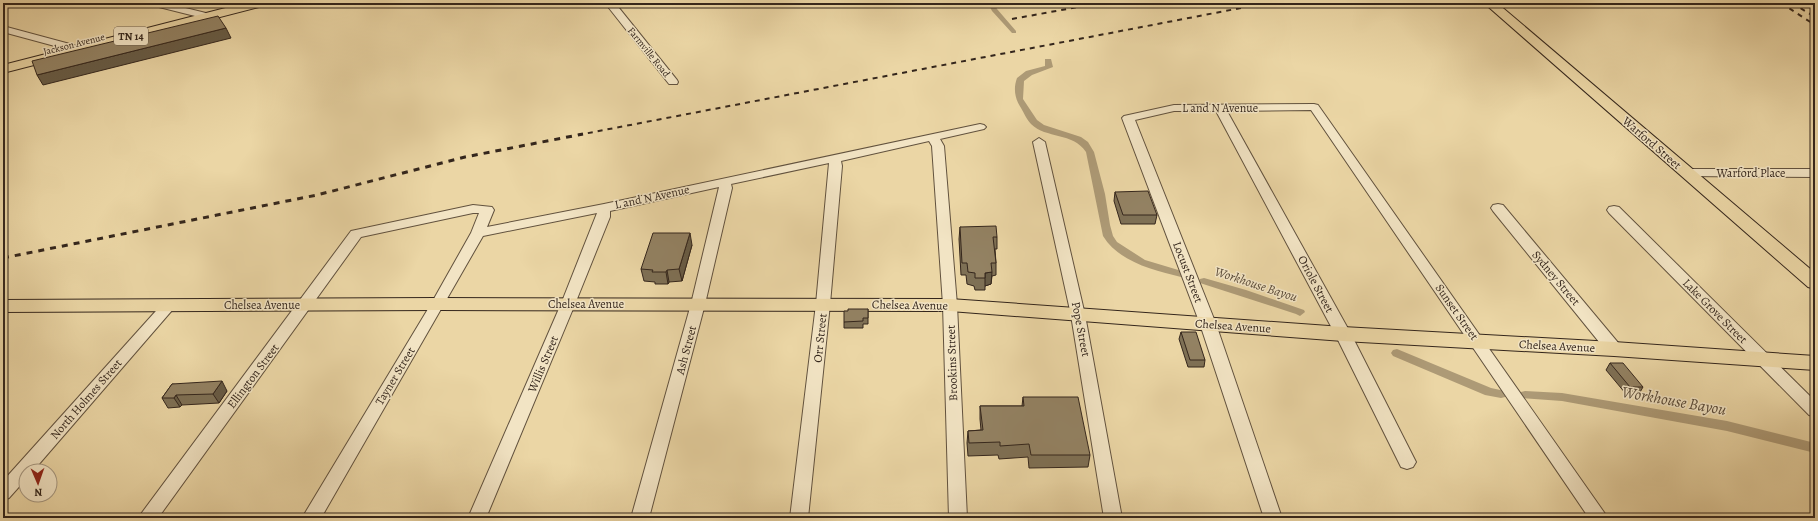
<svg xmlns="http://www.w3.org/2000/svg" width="1818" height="521" font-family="Alegreya,serif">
<rect width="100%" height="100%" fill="#ebd6a5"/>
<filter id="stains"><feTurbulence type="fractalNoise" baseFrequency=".005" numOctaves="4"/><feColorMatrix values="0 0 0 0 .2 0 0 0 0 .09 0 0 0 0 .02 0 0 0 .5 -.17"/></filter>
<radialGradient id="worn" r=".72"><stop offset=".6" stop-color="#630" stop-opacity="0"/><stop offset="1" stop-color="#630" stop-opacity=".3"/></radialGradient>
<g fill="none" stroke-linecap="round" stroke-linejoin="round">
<path fill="#ad9a76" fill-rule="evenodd" d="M988,3H994L997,9L1016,31V33H1012L992,11Z
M1045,59H1051L1053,67L1032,75L1024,81L1023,99L1037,120L1044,125L1081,137L1088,142L1094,152L1105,194L1110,225L1113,236L1117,242L1145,260L1185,272L1186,274L1185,276L1181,277C1153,270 1119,262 1103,236L1086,152C1073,132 1046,139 1031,124C1027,120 1024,113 1021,108C1015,99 1013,89 1017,78L1026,71L1045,66Z
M1204,278L1246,290L1304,310L1305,312L1300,316L1296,314L1200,283L1199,281L1200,279Z
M1397,349L1491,388L1505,391L1507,394L1505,397L1501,398L1485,395L1393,356L1391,353L1393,350Z
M1525,391L1562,393L1727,421L1815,443V453L1727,431L1562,401L1521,398L1519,395L1521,392Z"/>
<defs>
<path id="minor" d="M149,3H165L210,14L212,16L207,19L151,5Z
M605,3H615L677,80L678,82L677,84H669Z
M3,26L81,47L82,49L77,52L3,32Z
M1314,104L1318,105L1608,518H1589L1311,110L1227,111L1351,334L1416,462L1413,467L1407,469L1401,467L1335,334L1216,111H1174L1135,120L1216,324L1282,518H1264L1200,324L1122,118L1124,116L1174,105Z
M980,124L984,125L986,127L984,129L940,139L944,146L957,305L967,518H949L943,305L932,146L929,141L841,161L842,166L830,304L808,518H790L816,304L829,163L731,184L732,188L705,304L649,518H631L691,304L719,187L610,211V217L575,304L486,518H468L561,304L597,213L483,236L321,518H302L431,304L471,233L479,213H473L361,237L158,518H138L351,231L473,205L492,207L494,210L487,227L604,204Z
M1039,138L1045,142L1085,315L1122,518H1104L1071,315L1033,142Z
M1688,169H1815V177L1684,176L1682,173L1684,170Z
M1498,204L1503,205L1620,345L1622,349L1620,353L1614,354L1608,353L1493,211L1491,208L1493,205Z
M1614,206L1619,207L1815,401V417L1809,415L1609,213L1607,210L1609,207Z
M169,300L174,302L176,305L174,308L33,471H26V479L9,498L3,500V481L164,302Z"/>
<path id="major" d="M245,3H265L263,6L3,73V65Z
M1484,3H1497L1815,273V289L1808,287Z
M438,298L950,299L1343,327L1614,342L1815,356V370L1614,356L1343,341L950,311L438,310L3,312V300Z"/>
</defs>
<use href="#minor" stroke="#62523e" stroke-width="2"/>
<use href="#major" stroke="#34261c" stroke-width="2"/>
<use href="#minor" fill="#f2e4c4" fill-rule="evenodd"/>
<use href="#major" fill="#ebd6a5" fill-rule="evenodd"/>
<path stroke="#34261c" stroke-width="2" stroke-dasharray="5 5" stroke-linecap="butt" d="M1781,3L1815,25
M1792,3L1815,17
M1012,19L1100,3
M578,135L1267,3"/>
<path stroke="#34261c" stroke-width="3" stroke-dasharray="6 6" stroke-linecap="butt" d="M3,258L317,195L465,157L583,134"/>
</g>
<path fill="#7e7055" stroke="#34261c" d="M1115,192L1157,215L1155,224H1121L1114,201Z
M960,227L997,237V249H995L996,263V275L992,276L991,284L985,286V290H975L974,286L967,284L966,275H961L959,239Z
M692,245L682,281L669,282L668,284H655V282L644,281L641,269Z
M868,309V324H863V328H844V322Z
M1181,332L1205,360L1204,367H1188L1179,339Z
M1610,363L1643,387L1639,394H1626L1606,370Z
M172,384L227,391L219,403L182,405L180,407L168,408L162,398Z
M1023,397L1090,455L1088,467L1029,468L1028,457L999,459L998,455L968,456L967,443L968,431L981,430L980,419V406H1022Z"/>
<path fill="#675b45" stroke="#34261c" d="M226,28L231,38L43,85L37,75Z
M690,233L692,245L682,281L679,269Z
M667,270L669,282L668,284L666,272Z
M992,272L991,284L985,286V273Z
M222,381L227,391L219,403L213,394Z
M176,395L182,405L180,407L174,398Z"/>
<path fill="#938263" stroke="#34261c" d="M218,16L226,28L37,75L32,61Z
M1148,191L1157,215H1123L1115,192Z
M996,226L997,237H993L996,263H991L992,272L985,273V278H975V273L968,272L967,263H962L960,227Z
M653,233H690L679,269L667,270L666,272H652L653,270L641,269Z
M848,309H868V318H863V321L844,322V311H848Z
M1181,332H1196L1205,360H1190Z
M1610,363H1623L1643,387H1630Z
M222,381L213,394L176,395L174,398H162L172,384Z
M1023,397H1078L1090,455H1031L1029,444L1000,446V442L969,443L968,431L983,430L980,406H1024Z"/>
<g text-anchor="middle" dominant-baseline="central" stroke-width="3" stroke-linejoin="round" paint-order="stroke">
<g font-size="10" fill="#34261c" stroke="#f2e4c4">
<text transform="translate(74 44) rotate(-14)">Jackson Avenue</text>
<text transform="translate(649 52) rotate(51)">Farmville Road</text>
</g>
<rect fill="#f2e4c4" stroke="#6d5f4e" stroke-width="1" x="114" y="27" width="34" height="18" rx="3"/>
<g font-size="11" font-weight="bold" fill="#34261c">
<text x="131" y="36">TN 14</text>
</g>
<g font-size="12" fill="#34261c" stroke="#f2e4c4">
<text x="1220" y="108">L and N Avenue</text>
<text transform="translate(1652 143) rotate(41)">Warford Street</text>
<text x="1751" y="173">Warford Place</text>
<text transform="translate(652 197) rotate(-12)">L and N Avenue</text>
<text transform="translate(1188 272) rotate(69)">Locust Street</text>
<text transform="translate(1556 278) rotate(50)">Sydney Street</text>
<text transform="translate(1316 284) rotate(62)">Oriole Street</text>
<text x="586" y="304">Chelsea Avenue</text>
<text x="262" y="305">Chelsea Avenue</text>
<text transform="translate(910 305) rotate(1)">Chelsea Avenue</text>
<text transform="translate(1715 311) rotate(45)">Lake Grove Street</text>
<text transform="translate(1457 312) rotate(55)">Sunset Street</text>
<text transform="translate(1233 326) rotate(4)">Chelsea Avenue</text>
<text transform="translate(1081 329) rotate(79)">Pope Street</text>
<text transform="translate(820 338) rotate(-84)">Orr Street</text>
<text transform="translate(1557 346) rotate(3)">Chelsea Avenue</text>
<text transform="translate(686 350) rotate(-75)">Ash Street</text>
<text transform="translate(952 363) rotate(-92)">Brookins Street</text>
<text transform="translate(543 364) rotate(-67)">Willis Street</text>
<text transform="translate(253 376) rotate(-53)">Ellington Street</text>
<text transform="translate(395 376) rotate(-59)">Tayner Street</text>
<text transform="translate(86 399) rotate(-49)">North Holmes Street</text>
</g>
<g font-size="13" font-style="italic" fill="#584937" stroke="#f2e4c4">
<text transform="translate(1256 284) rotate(18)">Workhouse Bayou</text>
</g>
<g font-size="16" font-style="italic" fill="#584937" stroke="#f2e4c4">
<text transform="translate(1674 401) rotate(10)">Workhouse Bayou</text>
</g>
</g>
<rect width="1818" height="521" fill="none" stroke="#ebd6a5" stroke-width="16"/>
<rect x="4" y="4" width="1810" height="513" fill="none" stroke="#34261c" stroke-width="2"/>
<rect x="8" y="8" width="1802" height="505" fill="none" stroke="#34261c"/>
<g transform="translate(38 483) rotate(178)"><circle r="19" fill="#f2e4c4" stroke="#a69881"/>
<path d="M0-3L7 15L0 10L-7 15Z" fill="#8f2418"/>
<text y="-6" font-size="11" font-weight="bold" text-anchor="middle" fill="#34261c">N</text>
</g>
<rect width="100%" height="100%" filter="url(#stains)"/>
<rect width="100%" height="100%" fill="url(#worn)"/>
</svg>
